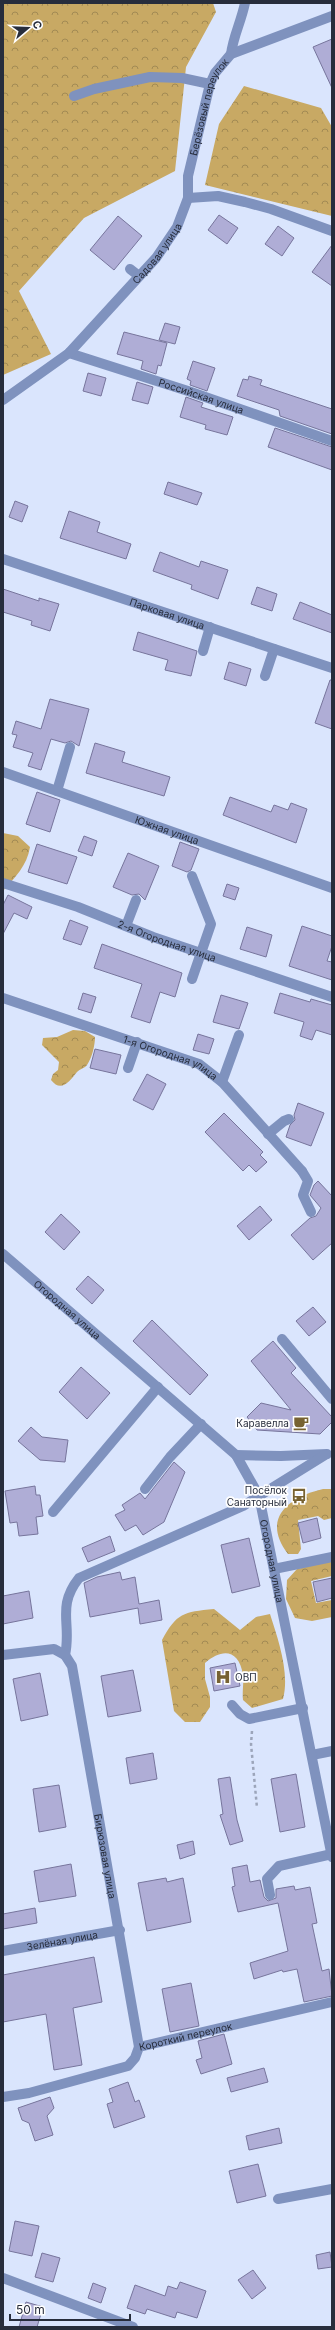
<svg xmlns="http://www.w3.org/2000/svg" width="335" height="2330" font-family="Inter,sans-serif">
<defs>
<pattern id="forest-crowns" width="20" height="18" patternUnits="userSpaceOnUse"><rect width="20" height="18" fill="#c8a964"/><path d="M2 6a3 3 0 1 1 6 0M12 15a3 3 0 1 1 6 0" fill="none" stroke="#a28a54"/></pattern>
</defs>
<rect width="100%" height="100%" fill="#dae5fd"/>
<path fill="url(#forest-crowns)" d="M3,3H213L216,12L186,67L175,171L84,218L19,291L51,354L3,375Z
M244,86L321,108L332,127V216L205,185L219,124Z
M3,833L18,836L30,847C27,866 15,877 3,891Z
M73,1030L85,1031L95,1037C95,1045 92,1058 87,1065C85,1068 80,1069 77,1072C70,1081 61,1093 51,1080L53,1074L58,1070L59,1062L42,1045L43,1038L57,1037Z
M323,1489H332V1518L324,1520L318,1516L298,1520L301,1549L298,1554H288C261,1519 288,1497 323,1489Z
M328,1562H332V1576L311,1581L316,1603L332,1600V1617L312,1621L295,1618L286,1599L287,1580L297,1569Z
M214,1609L240,1630L256,1617L270,1614C278,1639 290,1673 283,1699L252,1708L243,1700C242,1691 244,1683 243,1675C239,1649 222,1648 205,1663V1679L210,1697V1707L200,1722H185L174,1711L162,1640C177,1613 183,1612 214,1609Z"/>
<path fill="#afadd6" stroke="#77759c" d="M332,39V88L313,47Z
M219,215L238,228L227,244L208,230Z
M118,216L142,236L114,270L90,250Z
M278,226L294,238L282,256L265,244Z
M332,245V286L312,272Z
M165,323L180,327L175,344L159,340Z
M124,332L167,343L161,366L158,365L156,374L141,369L143,361L117,354Z
M193,361L215,368L207,391L190,385L191,381L187,379Z
M88,373L106,378L101,396L83,391Z
M249,376L262,380L260,385L332,409V434L280,416L279,410L237,396L243,379L248,380Z
M137,382L153,387L148,404L132,400Z
M186,397L203,403L201,407L233,417L227,435L205,429L206,425L180,417Z
M275,428L332,447V470L268,447Z
M168,482L202,493L197,505L164,494Z
M15,501L28,506L22,522L9,517Z
M69,511L100,522L97,532L131,544L126,559L60,538Z
M160,552L199,567L201,561L228,570L218,599L191,589L192,585L153,571Z
M257,587L277,594L272,611L251,604Z
M3,589L39,601V598L59,604L50,631L31,625L32,621L3,612Z
M300,602L332,615V633L293,619Z
M138,632L197,651L191,676L165,670L168,660L133,650Z
M229,662L251,669L246,686L224,679Z
M330,680H332V729L315,723Z
M50,699L89,709L79,746L71,741L65,743L51,739L41,770L28,766L33,753L13,747L17,735L12,734L16,721L41,729Z
M95,743L125,752L122,762L170,777L164,796L86,773Z
M37,792L60,800L50,832L26,824Z
M230,797L271,812L274,805L288,810L291,803L307,809L296,843L223,815Z
M84,836L97,841L92,856L78,851Z
M180,842L199,849L191,870L187,872L172,866Z
M37,844L77,857L67,884L28,872Z
M128,853L159,866L145,900L139,894L132,895L113,887Z
M227,884L239,888L235,900L223,896Z
M8,895L32,907L27,919L14,913L3,934V905Z
M70,920L88,927L81,945L63,939Z
M302,926L332,936V946L327,961L332,962V980L289,966Z
M247,927L272,935L266,957L240,949Z
M102,944L182,973L175,997L160,992L150,1023L131,1017L142,984L94,968Z
M83,993L96,997L91,1013L78,1009Z
M280,993L310,1002L311,999L332,1005V1035L316,1030L312,1040L300,1036L304,1022L274,1013Z
M221,995L248,1003L239,1029L213,1022Z
M198,1034L214,1039L209,1054L193,1050Z
M95,1049L121,1055L116,1074L90,1068Z
M147,1074L166,1084L153,1110L133,1100Z
M298,1103L324,1113L311,1146L286,1137L290,1125L295,1120L294,1115Z
M224,1113L263,1152L260,1155L267,1162L256,1172L249,1165L243,1171L205,1132Z
M318,1181L332,1196V1243L313,1260L291,1235L310,1218L316,1216L321,1208L310,1195L314,1185Z
M260,1206L272,1220L249,1240L237,1226Z
M61,1214L80,1232L64,1250L45,1232Z
M88,1276L104,1290L92,1304L76,1289Z
M313,1307L326,1322L309,1336L296,1321Z
M152,1320L208,1375L190,1395L133,1341Z
M273,1341L296,1368L291,1373L332,1417V1422L320,1434L257,1430L247,1417L261,1403L291,1410L251,1361Z
M81,1367L110,1393L87,1419L59,1392Z
M31,1427L42,1437L68,1440L65,1462L40,1460L18,1441Z
M174,1462L185,1472L164,1522L143,1535L136,1525L125,1531L115,1515L125,1510L122,1505L140,1493L145,1499Z
M35,1486L36,1495H40L43,1516L36,1517L38,1534L19,1536L17,1522L10,1523L5,1491Z
M317,1518L321,1538L303,1543L298,1523Z
M110,1536L115,1551L88,1562L82,1548Z
M249,1538L260,1586L232,1593L221,1545Z
M120,1572L122,1580L135,1577L139,1604L159,1600L162,1620L140,1624L138,1608L90,1617L84,1583L97,1577Z
M332,1578V1598L317,1602L313,1582Z
M29,1591L33,1618L3,1624V1596Z
M235,1663L240,1686L214,1691L210,1668Z
M133,1670L141,1711L108,1717L101,1676Z
M40,1673L48,1715L21,1721L13,1679Z
M153,1753L157,1779L130,1784L126,1758Z
M296,1774L305,1827L280,1832L271,1779Z
M230,1777L237,1820L243,1841L230,1845L220,1815L223,1814L218,1779Z
M59,1785L66,1827L39,1832L33,1789Z
M193,1841L195,1854L180,1859L177,1845Z
M71,1864L76,1896L39,1902L34,1871Z
M247,1865L250,1882L260,1880L264,1897L268,1901L276,1898V1889L294,1886L295,1890L310,1887L317,1923L312,1924L322,1971L329,1969L332,1996L304,2002L297,1969L283,1972L282,1970L254,1979L250,1963L288,1951L278,1903L238,1912L232,1887L235,1886L232,1868Z
M166,1878L167,1882L183,1878L191,1922L147,1931L138,1883Z
M35,1908L37,1923L3,1929V1914Z
M94,1957L102,2002L73,2008L82,2065L54,2070L46,2014L3,2022V1975Z
M191,1983L199,2026L170,2032L162,1989Z
M224,2034L232,2064L201,2074L196,2060L202,2058L198,2041Z
M264,2068L268,2082L231,2092L227,2078Z
M128,2082L135,2102L139,2100L145,2117L114,2128L107,2104L113,2102L109,2089Z
M50,2097L54,2108L47,2116L53,2135L35,2141L29,2123L22,2120L18,2108Z
M279,2128L282,2143L249,2150L246,2136Z
M258,2164L266,2196L237,2203L229,2171Z
M15,2221L39,2226L32,2256L9,2251Z
M330,2252L332,2267L318,2269L316,2255Z
M42,2253L60,2258L53,2282L35,2277Z
M253,2270L266,2288L252,2299L238,2280Z
M180,2282L206,2291L197,2318L177,2312L175,2318L147,2309L145,2314L127,2308L135,2285L165,2296L168,2286L177,2289Z
M93,2283L106,2288L101,2303L88,2298Z
M26,2302L43,2307L37,2327H19Z"/>
<g fill="none" stroke-linecap="round" stroke-linejoin="round">
<path stroke="#9ca5ba" stroke-width="2.5" stroke-dasharray="3 3" stroke-linecap="butt" d="M252,1731L251,1744L257,1808"/>
<path stroke="#7f92be" stroke-width="10" d="M231,54C233,37 241,22 245,3
M74,96L94,89L150,77L182,78L210,84
M130,269L139,276
M203,651L210,627
M265,676L274,649
M57,791L70,747
M126,926L136,900
M192,979L211,924L192,876
M128,1068L137,1042
M222,1082L239,1035
M268,1134L284,1121L289,1119
M302,1171L308,1181L303,1195L311,1212
M282,1339L332,1399
M145,1489L170,1457L201,1424
M53,1512L158,1387
M274,1569L332,1557
M65,1655C72,1624 56,1607 79,1578L243,1506L259,1496
M232,1705L240,1714L249,1719L303,1708
M312,1755L332,1751
M270,1895L267,1879L279,1866L332,1854
M278,2199L332,2189"/>
<g stroke="#7f92be" stroke-width="10">
<path d="M188,198L218,196L245,202L271,209L332,231"/>
<path id="s1" d="M69,353L188,391L332,441"/>
<path id="s2" d="M3,400L69,353L156,258L177,227L188,198V176L210,84L215,73L231,54L332,16"/>
<path id="s3" d="M3,559L332,668"/>
<path id="s4" d="M3,772L332,888"/>
<path id="s5" d="M3,883L78,907L153,937L332,997"/>
<path id="s6" d="M3,998L199,1064L222,1082L302,1171"/>
<path id="s7" d="M3,1254L236,1455L259,1496L332,1857"/>
<path d="M236,1455L281,1456L327,1454"/>
<path d="M259,1496L325,1455"/>
<path id="s8" d="M3,1655L54,1649L65,1655L72,1666L139,2047"/>
<path id="s9" d="M3,1951L120,1930"/>
<path id="s10" d="M3,2097L29,2093L128,2066L135,2058L139,2047L332,2002"/>
<path d="M3,2278L133,2327"/>
</g>
</g>
<defs>
<symbol id="cafe-bare" viewBox="-9 -9 18 18"><path d="M-5.5-4.5H6V0H3Q3 3.5 0 3.5H-2.5Q-5.5 3.5-5.5 0ZM3-3.2v2h1.7v-2ZM-6 4.5H4V6H-6Z" fill="#776232" stroke="#fff" stroke-width="2.5" paint-order="stroke"/></symbol>
<symbol id="bus-bare" viewBox="-9 -9 18 18"><path d="M-5-6H5V4H4V6H2V4H-2V6H-4V4H-5ZM-3.5-4V0h7V-4ZM-3.5 1.2v1.5H-2V1.2ZM2 1.2v1.5H3.5V1.2Z" fill="#776232" stroke="#fff" stroke-width="2.5" paint-order="stroke"/></symbol>
<symbol id="hospital-bare" viewBox="-9 -9 18 18"><path d="M-5-5h3v3.5h4V-5h3V5h-3V1.5h-4V5h-3Z" fill="#776232" stroke="#fff" stroke-width="2.5" paint-order="stroke"/></symbol>
</defs>
<g fill-rule="evenodd">
<use href="#cafe-bare" x="290" y="1412" width="22" height="22"/>
<use href="#bus-bare" x="288" y="1485" width="22" height="22"/>
<use href="#hospital-bare" x="212" y="1666" width="22" height="22"/>
</g>
<g text-anchor="middle" dominant-baseline="central" stroke-width="3.5" stroke-linejoin="round" paint-order="stroke">
<g font-size="10" fill="#272d3c" stroke="#fff">
<text stroke="none"><textPath href="#s2" startOffset="373">Берёзовый переулок</textPath></text>
<text stroke="none"><textPath href="#s2" startOffset="214">Садовая улица</textPath></text>
<text stroke="none"><textPath href="#s1" startOffset="139">Российская улица</textPath></text>
<text stroke="none"><textPath href="#s3" startOffset="173">Парковая улица</textPath></text>
<text stroke="none"><textPath href="#s4" startOffset="174">Южная улица</textPath></text>
<text stroke="none"><textPath href="#s5" startOffset="174">2-я Огородная улица</textPath></text>
<text stroke="none"><textPath href="#s6" startOffset="178">1-я Огородная улица</textPath></text>
<text stroke="none"><textPath href="#s7" startOffset="85">Огородная улица</textPath></text>
<text stroke="none"><textPath href="#s7" startOffset="421">Огородная улица</textPath></text>
<text stroke="none"><textPath href="#s8" startOffset="270">Бирюзовая улица</textPath></text>
<text stroke="none"><textPath href="#s9" startOffset="60">Зелёная улица</textPath></text>
<text stroke="none"><textPath href="#s10" startOffset="199">Короткий переулок</textPath></text>
</g>
<g font-size="10" fill="#272d3c" stroke="#fff" text-anchor="end">
<text x="289" y="1423">Каравелла</text>
<text x="287" y="1490">Посёлок<tspan x="287" dy="12">Санаторный</tspan></text>
<text x="235" y="1677" text-anchor="start">ОВП</text>
</g>
</g>
<rect width="335" height="2330" fill="none" stroke="#272d3c" stroke-width="8"/>
<g transform="translate(28 28) rotate(71)" stroke="#ffffff" stroke-width="3" paint-order="stroke">
<path d="M0-3L7 15L0 10L-7 15Z" fill="#272d3c"/>
<text y="-6" font-size="11" font-weight="bold" text-anchor="middle" fill="#272d3c">С</text>
</g>
<path d="M10 2314v6h120v-6" fill="none" stroke="#272d3c" stroke-width="2"/>
<text x="16" y="2314" font-size="12" fill="#272d3c" stroke="#ffffff" stroke-width="3" paint-order="stroke">50 m</text>
</svg>
